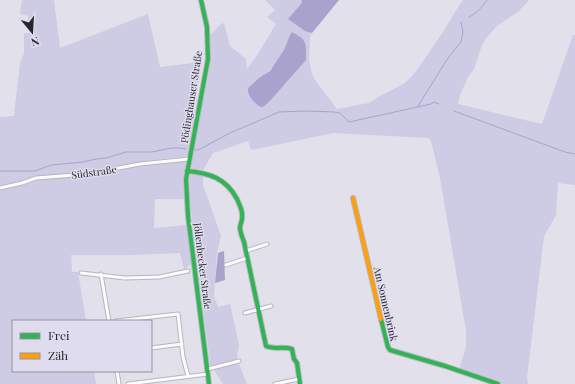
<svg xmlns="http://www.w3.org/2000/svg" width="575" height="384" font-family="'Playfair Display',serif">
<rect width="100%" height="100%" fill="#e2e0ea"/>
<path fill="#cecbe4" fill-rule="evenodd" d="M22,0H54L60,48L148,14L160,67L202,62L193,118L194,119L188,154L187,156L140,162L97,172L36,177L0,186V117L14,116L20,63L24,53V33H31L32,22H28V16L20,14Z
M265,0H302L301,4L310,33H312L310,37L309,60L312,74L315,80L337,109L369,103L380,96L405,83L413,75L419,67L443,32L455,12L463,0H529L519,11L497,26L487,37L482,45L474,69L468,77L460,95L458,104L542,124L573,35H575V185L558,183L556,215L544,236L527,378L528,384H501L459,370L466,347V331L440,178L431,141L428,138L333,133L251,150L248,141L213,153L203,170C199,169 193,170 190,166C195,132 206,98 210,63C211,53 210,44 210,35L221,24L224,23L230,46L246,59L247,69L256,57L276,24L267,17L275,10ZM293,32C308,41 306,44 306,60L270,101L247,90C253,80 264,77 271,69C276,63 281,56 285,49C289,43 288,36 293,32Z
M184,160L186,161L183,178L184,199H155L154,228L187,225L192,264L184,269L180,253L131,255H71L72,272H78L86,321H13V371H94L96,384H0V190L18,185L35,180L87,176L104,173L140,165Z
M194,173L203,174V185L221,236L217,253L214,296L218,307L230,304L239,344L237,359L247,384H223L214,370L211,369L201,296L193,230L190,200L189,176Z"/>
<path fill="#a9a2cc" d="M302,0H339L312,33L305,31L288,19L301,4Z
M292,32C308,40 306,44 306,60L270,101L263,107C255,106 247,95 248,88L259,78L270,71L284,50L290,35Z
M224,251L225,280L215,283L218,253Z"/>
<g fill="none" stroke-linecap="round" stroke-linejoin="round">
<path stroke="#a9a2cc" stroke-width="1" d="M469,17C477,13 482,7 487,0
M418,106L448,58L461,42L463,32L461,22
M454,111L565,152L575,154
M195,150H198L230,133L279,112L306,111L334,112L340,113L349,122L431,104L434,102L439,104
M0,171H35L51,165L83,162L96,159L106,158L126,152H152L171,148H181L186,149"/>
<defs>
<path id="street" d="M0,188L22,183L36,178L87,174L140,164L189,159
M246,251L267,244
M226,265L247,258
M81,273L125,278L159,277L188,271
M101,274L109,321
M245,313L271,306
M116,321L178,314L183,357L188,376
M151,348L182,344
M208,369L239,361
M117,371L119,384
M128,384L208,374
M275,384L299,379"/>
<path id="fast" d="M201,0L207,27L208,59L186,179L188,216L209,384
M187,171C209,173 226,178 237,199C239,204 242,209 242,214C243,219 241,222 240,227C240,232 242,237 244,242L266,346C275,350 283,346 292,349L294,359L297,363L300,384
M381,319L388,347L390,350L445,366L498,384"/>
<path id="slow" d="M353,198L381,319"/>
</defs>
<use href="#street" stroke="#b7b6bd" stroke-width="5"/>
<use href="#fast" stroke="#b7b6bd" stroke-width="6"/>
<use href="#slow" stroke="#b7b6bd" stroke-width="6"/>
<use href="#street" stroke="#fbfafc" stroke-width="3"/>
<use href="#fast" stroke="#30b455" stroke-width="4"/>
<use href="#slow" stroke="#ff9f0a" stroke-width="4"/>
</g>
<g text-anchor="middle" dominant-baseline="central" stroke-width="3" stroke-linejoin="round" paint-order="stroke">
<g font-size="10" fill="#27262c" stroke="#dedcee">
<text transform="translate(191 97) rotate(-81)">Pödinghauser Straße</text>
<text transform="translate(94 172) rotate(-8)">Südstraße</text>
<text transform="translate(203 266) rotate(83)">Jöllenbecker Straße</text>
<text transform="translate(386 304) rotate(77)">Am Sonnenbrink</text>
</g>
</g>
<rect x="12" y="320" width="140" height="52" fill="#dedcee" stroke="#9593a0"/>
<rect x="20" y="333" width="20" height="6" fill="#30b455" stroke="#9593a0"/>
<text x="48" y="340" font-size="12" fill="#27262c">Frei</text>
<rect x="20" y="353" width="20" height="6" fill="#ff9f0a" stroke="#9593a0"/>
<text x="48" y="360" font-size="12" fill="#27262c">Zäh</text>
<g transform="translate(32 32) rotate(162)" stroke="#dedcee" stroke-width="3" paint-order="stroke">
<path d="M0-3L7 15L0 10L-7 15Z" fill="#27262c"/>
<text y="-6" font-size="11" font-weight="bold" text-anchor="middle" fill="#27262c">N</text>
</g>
</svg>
